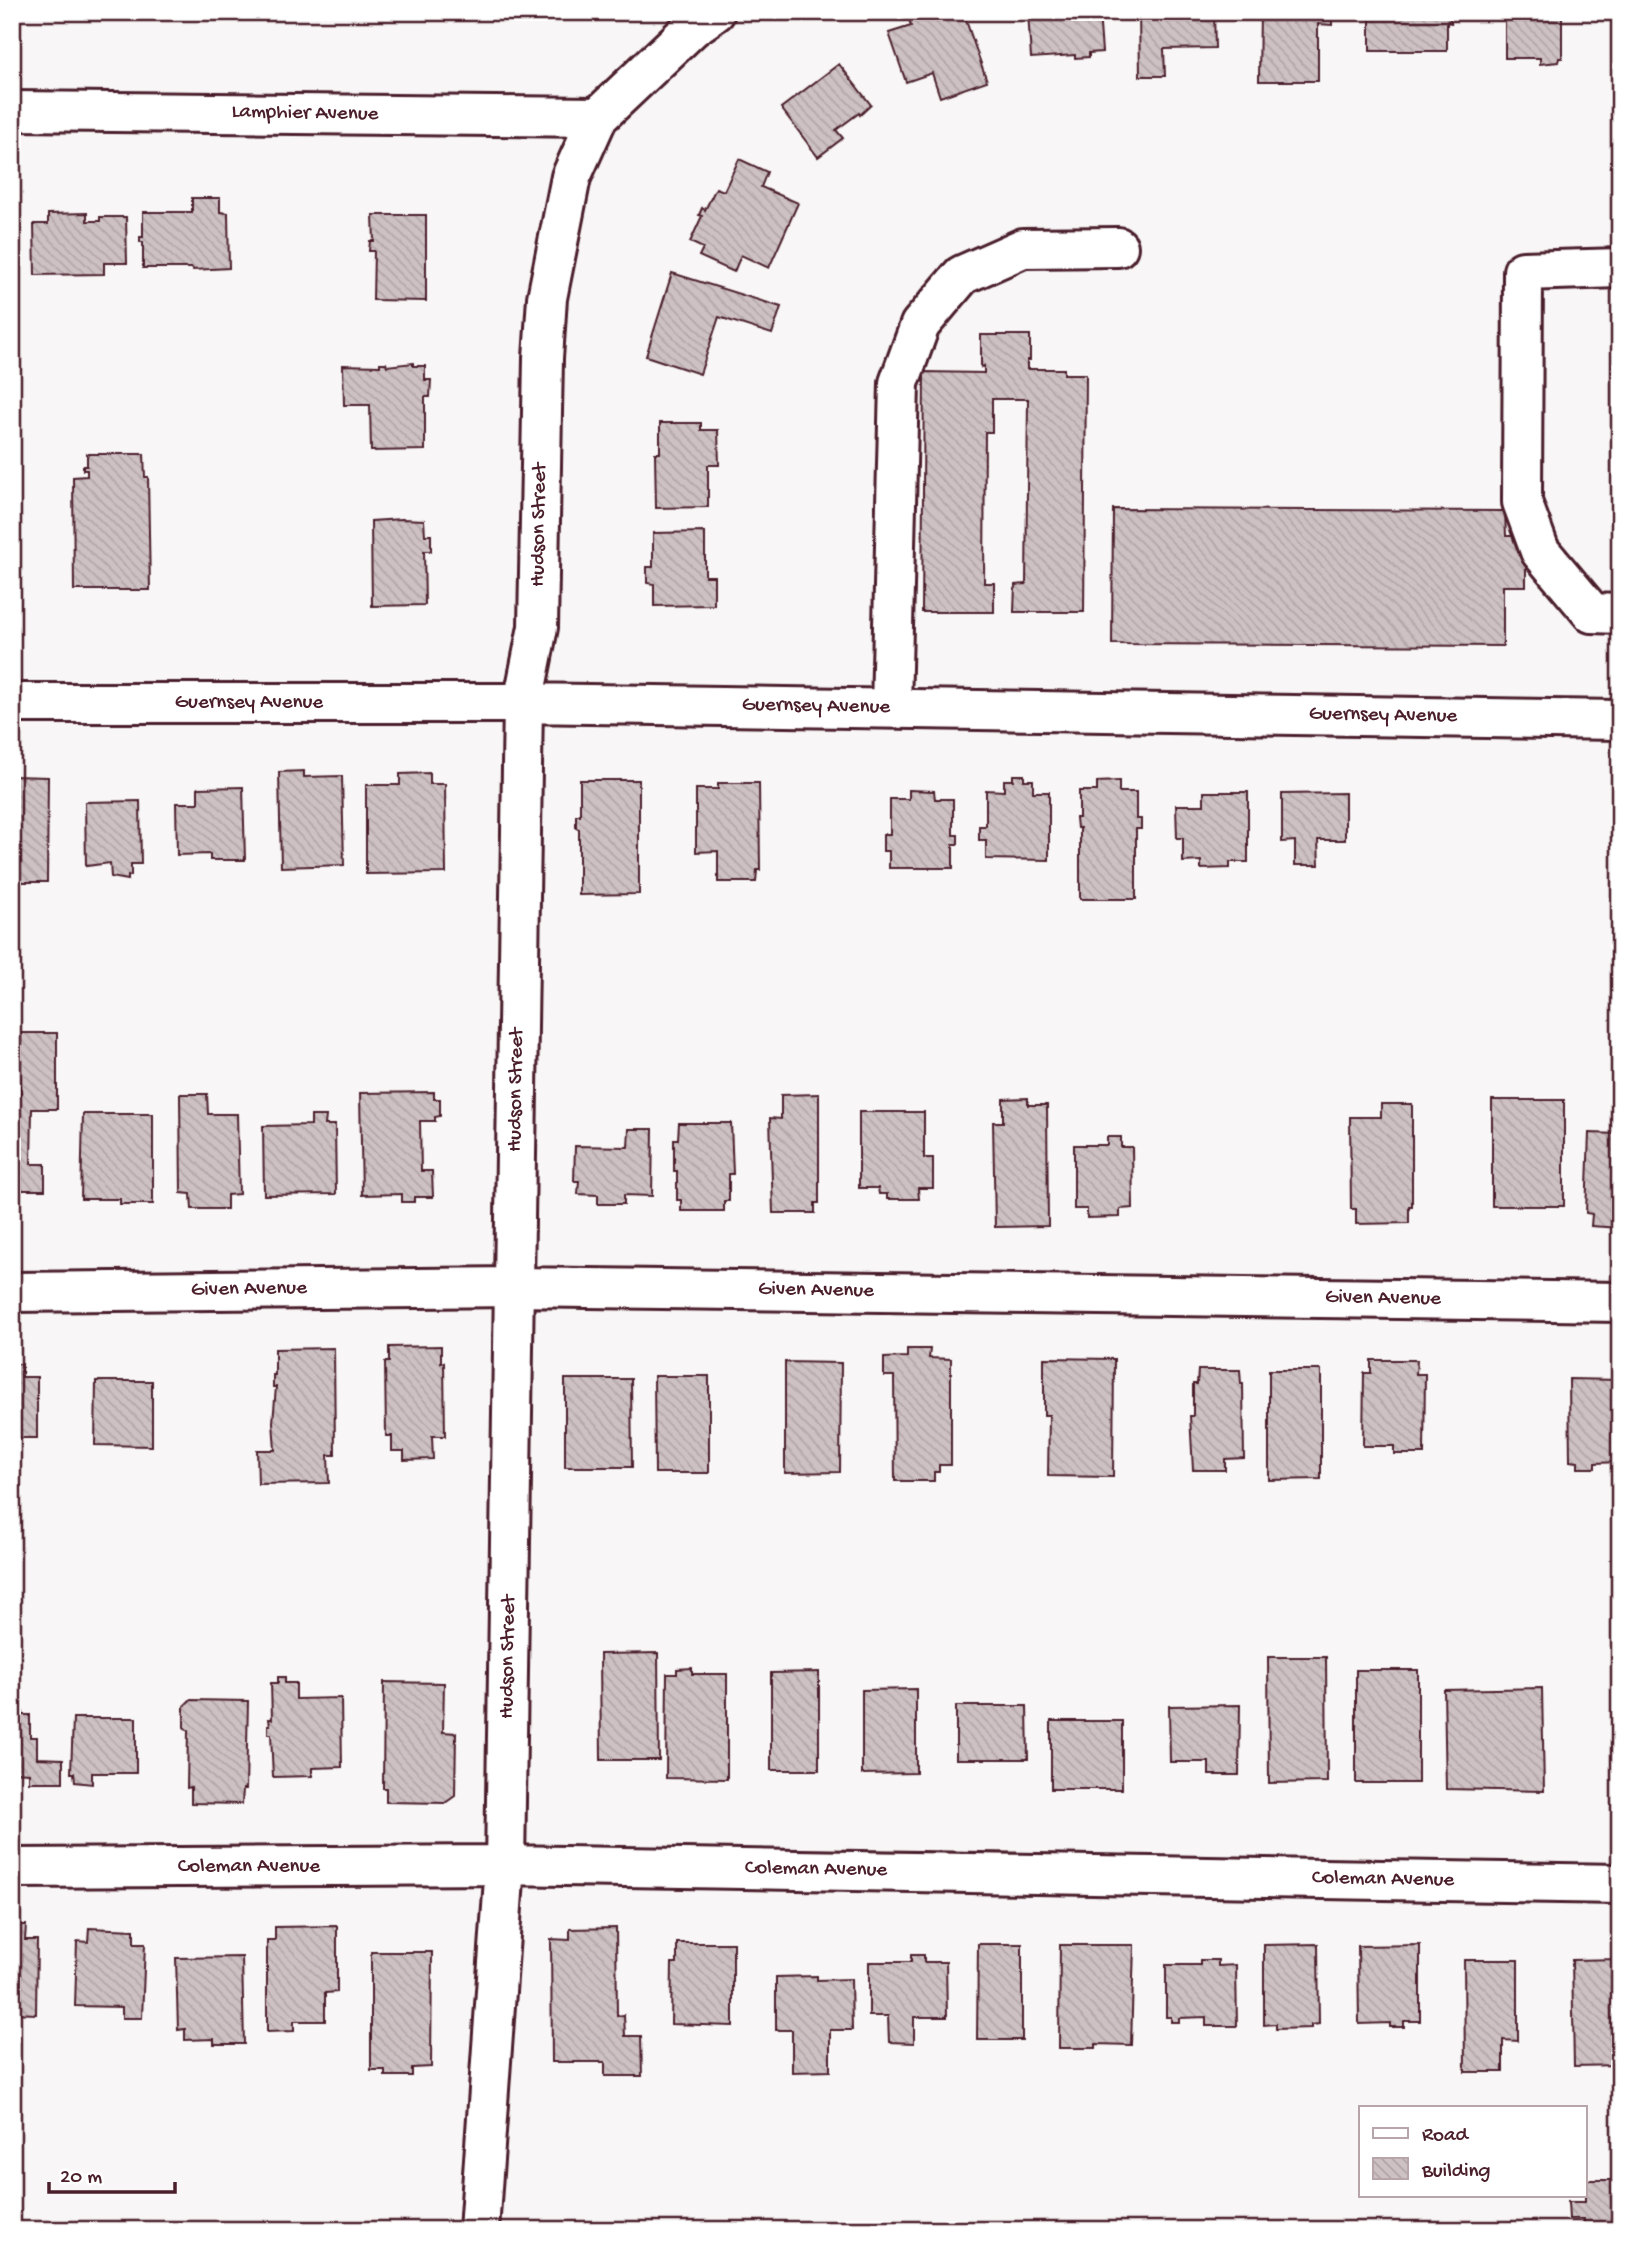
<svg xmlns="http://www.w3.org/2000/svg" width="1632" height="2242" font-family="'Gochi Hand',sans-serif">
<defs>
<pattern id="building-back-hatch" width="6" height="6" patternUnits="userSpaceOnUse" patternTransform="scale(1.75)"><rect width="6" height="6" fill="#cdc1c4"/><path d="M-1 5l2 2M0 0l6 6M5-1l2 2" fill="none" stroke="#b2a5a9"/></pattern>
</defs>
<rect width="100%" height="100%" fill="#f8f6f7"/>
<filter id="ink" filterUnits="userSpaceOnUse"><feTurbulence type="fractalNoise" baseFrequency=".0143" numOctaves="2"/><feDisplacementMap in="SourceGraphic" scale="14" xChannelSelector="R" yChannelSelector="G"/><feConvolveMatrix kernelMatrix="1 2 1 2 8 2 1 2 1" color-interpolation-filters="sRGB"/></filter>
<g filter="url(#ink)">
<path fill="url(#building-back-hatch)" stroke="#4a1f2b" stroke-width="2" d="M129,12H153V15L129,16Z
M952,12H963L987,81L940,97L932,73L906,82L889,33L911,26L909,19L924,14L926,21Z
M1028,12H1099L1102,52L1089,53V57L1075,58V55L1031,58Z
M1139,12H1214L1215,48L1164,49L1165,76H1140Z
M1260,12H1332V25L1318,24V81H1259Z
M1370,12H1449L1451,23L1447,22V51H1370Z
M1505,12H1562V58H1559L1558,62L1540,64V58H1505Z
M839,64L871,105L860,115L859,113L836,130L843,138L818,157L781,108Z
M739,159L767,172L761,187L798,203L769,268L741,255L734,272L699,256L703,248L690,242L702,216L699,215L702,208L705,210L716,188L724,191Z
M192,198H220V212L228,213L229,268L193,270L192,268H143V242H140V237H143V212H192Z
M87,213V221H100V217H126L127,263H104V274L35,275L34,224H48V214Z
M373,215H426V301L373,300L374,251H369L370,241H374Z
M672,273L781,307L772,334L719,317L700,374L646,356Z
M1614,292H1620V500H1614Z
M981,335H1030V360H1027V369H1064V374H1086L1084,612H1014L1015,585L1026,584L1028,399H992V432H985L984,583H994V612H922L924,372L984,373V366L981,367Z
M380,363H386L387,366L413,363V366H425V380H431L430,397H425V450L371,451L370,405H344L343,365L380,366Z
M660,423H701V430H718L719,465H708V507L656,508L655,453H660Z
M87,454H144L145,477H148L150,590H74L73,477L87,476V470H83V466H87Z
M1113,509L1505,511L1506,536H1526V586H1503V646L1112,644Z
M402,519L424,520L425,535H431V551H424L425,605L372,606L371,521Z
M705,532V576H714V605L654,606V584L647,583V567H653V533Z
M304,771V777L342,776L344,865L281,867L279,772Z
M430,773V784H445L446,873L366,874V785H400V774Z
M1013,775H1024V780H1033V792H1049V860L986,859V840H979V826H986V790L1004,791V780H1013Z
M12,776L48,777L47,882H12Z
M580,780H639V894L579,895V829L576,828V815H580Z
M1119,781V792H1136V819H1141V829H1136V899H1080V828H1077L1076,818H1079V791H1097V782Z
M718,783H759L760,870H757L756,882H718V851L696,852V789H718Z
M243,787L245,860H210V854L177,855L176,803H198V788Z
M909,790L934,791L935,799H953V835H958V844H953V868H889V851H883V834H890V799H909Z
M1204,792H1248V862H1230V868L1201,869V861L1183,862V838H1177L1176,805H1204Z
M1345,793V840H1318L1319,865H1295V841L1282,842V794Z
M140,801L141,864H131V876H128V880L111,877L110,863L86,866L85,802Z
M21,1033H57V1109H32L31,1164H45V1190H12V1095H20Z
M434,1092V1099H440V1116L435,1117V1121H420L421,1171H432L433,1197H414V1202H402V1194L362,1195L360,1093Z
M180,1094H207L208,1114H237L239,1194L227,1195V1209H192L191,1194L181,1193Z
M819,1094V1203H815V1213H773L770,1118L781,1119V1095Z
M1028,1098V1105H1047L1048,1226L995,1227L993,1122H1003V1099Z
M1492,1100H1564V1206H1492Z
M1381,1104H1412V1206H1409V1223L1356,1224V1209H1351L1350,1117H1381Z
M859,1112H924V1158H933V1188H918L919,1199H887V1194H879L878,1188H859Z
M83,1114H153V1204H120V1199H81Z
M311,1116H326L325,1125H335L336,1194L264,1195L263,1126L311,1125Z
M679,1123H731L733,1174H729V1201H724V1211H681V1200H677V1171H674V1139H678Z
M629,1129H653L652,1196L624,1195V1204H598V1195L578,1194L579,1181H574L575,1146L628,1147Z
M1589,1133L1620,1134V1228L1591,1226L1592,1214L1586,1213Z
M1107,1137H1121V1147H1132L1133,1208L1120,1209V1217L1087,1218V1209H1074V1145H1107Z
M441,1346V1363L444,1362L445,1436H432L433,1459L404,1460V1451H392V1436H386L385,1362H389V1347Z
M334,1348L335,1455H328L329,1483L258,1484L257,1450H275L273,1422L276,1387H273V1375H275V1349Z
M907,1349H930L929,1358L951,1359V1465H939V1472H934V1481H895L894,1376H884V1358L907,1357Z
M1044,1358L1114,1359L1113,1477L1048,1476L1049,1415H1044Z
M1371,1360H1417L1416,1374H1425L1424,1454H1394V1446H1363L1364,1373H1371Z
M785,1362L841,1363L840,1472L785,1473Z
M12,1364H22V1377H37V1438H12Z
M1198,1370H1240L1241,1384H1243L1244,1458L1225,1459V1470H1193L1190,1416H1193V1384H1197Z
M1269,1370H1321V1479L1269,1480Z
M654,1376H709V1473H655Z
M565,1379H631L632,1467H565Z
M1569,1379L1620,1380V1462L1595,1463V1468H1578V1462L1570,1461Z
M96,1381H152V1446L95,1445Z
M658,1653L659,1760H601L600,1654Z
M1268,1657H1326L1327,1782L1269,1783Z
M692,1668V1674H727V1779L666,1778L667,1674H677V1669Z
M1356,1670H1418V1783H1356Z
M819,1672V1770H771V1673Z
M278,1677H285V1683H296V1699L341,1698L342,1767L312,1768V1776L273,1777L271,1734H268V1725H270L269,1719H272L271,1683H278Z
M384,1682L444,1683L443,1732L456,1733L455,1796L445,1803L386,1802V1788H383Z
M1542,1688L1544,1791L1446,1789L1444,1690Z
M916,1689V1773L862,1774V1690Z
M190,1700L248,1701L246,1789H243L242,1804L191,1803V1787L187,1788L188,1731L184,1727V1706Z
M1240,1705L1239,1775H1209V1762H1170L1169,1706Z
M956,1706H1027L1028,1759H956Z
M14,1712H23V1715H30V1737H37V1758L63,1759V1782H29V1773L13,1772L12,1781V1715Z
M73,1718H136V1773H92V1784L75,1782L74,1773H71Z
M1051,1721H1122V1789H1051Z
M12,1925H26L25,1940H37L36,2014L12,2013Z
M337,1926V1992L325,1993V2021H294V2031L267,2032V1940H275V1927Z
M89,1928L134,1930V1944H145L142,2018H122V2007L75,2006L77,1941L88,1942Z
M616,1928L617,2016L624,2015L625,2036H641L642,2076H605V2062H552L551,1939L570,1940V1929Z
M677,1943H733V2026L671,2024L672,1963H677Z
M978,1944H1022V2040H977Z
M1318,1944L1319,2024L1311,2025V2028L1276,2029V2024L1264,2025V1945Z
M1060,1945H1134L1131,2045L1096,2044V2048H1059Z
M1420,1945V2021H1404V2027H1390V2023L1359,2024L1358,1946Z
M371,1952H432L431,2067L412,2068V2076H385V2070H371Z
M911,1955H924V1962H946L947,2017H914V2043L889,2042L888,2016H869V1962H911Z
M242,1957L244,2044H214V2039L185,2040V2029L178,2030L176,1958Z
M1620,1959V2065L1574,2066L1572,1960Z
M1200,1960H1218V1966L1236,1965L1237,2026H1206V2017L1179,2018V2022H1171V2017H1166V1965H1200Z
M1464,1960H1518V2041L1503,2040V2072H1465Z
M817,1976V1980L851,1979L852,2030H830V2071L792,2072V2030H776V1977Z
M1585,2180H1620V2230H1584V2219H1569L1568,2202H1585Z"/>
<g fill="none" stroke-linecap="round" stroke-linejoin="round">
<defs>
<path id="minor" d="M12,111L598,117
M1620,268L1523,271L1522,502L1540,551L1592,613L1620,614
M12,703H523L1620,720
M891,708L899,383L920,325L962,275L1023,248L1118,247
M12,1292L515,1287L1620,1302
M12,1868L505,1865L1620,1884
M479,2230L505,1865L523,703L538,627L543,358L547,298L571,177L598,117L692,28L715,12"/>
</defs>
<use href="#minor" stroke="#4a1f2b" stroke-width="44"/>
<use href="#minor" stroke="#fff" stroke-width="38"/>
</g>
</g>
<g text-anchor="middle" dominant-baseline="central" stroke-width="6" stroke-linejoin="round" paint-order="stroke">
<g font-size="21" fill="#4a1f2b" stroke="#fff">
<text transform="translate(305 114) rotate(1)">Lamphier Avenue</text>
<text transform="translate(540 525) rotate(-89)">Hudson Street</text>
<text x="249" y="703">Guernsey Avenue</text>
<text transform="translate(816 707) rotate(1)">Guernsey Avenue</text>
<text transform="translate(1383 716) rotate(1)">Guernsey Avenue</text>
<text transform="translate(517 1090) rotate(-89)">Hudson Street</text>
<text transform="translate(249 1290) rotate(-1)">Given Avenue</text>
<text transform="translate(816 1291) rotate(1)">Given Avenue</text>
<text transform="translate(1383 1299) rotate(1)">Given Avenue</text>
<text transform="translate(509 1657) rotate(-89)">Hudson Street</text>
<text x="249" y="1867">Coleman Avenue</text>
<text transform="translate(816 1870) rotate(1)">Coleman Avenue</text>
<text transform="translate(1383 1880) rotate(1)">Coleman Avenue</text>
</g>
</g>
<rect width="1632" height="2242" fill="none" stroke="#fff" stroke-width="42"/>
<rect x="21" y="21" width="1590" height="2200" fill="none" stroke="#4a1f2b" stroke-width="2.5" filter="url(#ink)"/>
<rect x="1359" y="2106" width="228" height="91" fill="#ffffff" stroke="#b7a5aa" stroke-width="2"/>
<rect x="1373" y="2128" width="35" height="10" fill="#ffffff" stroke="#b7a5aa" stroke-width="2"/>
<text x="1422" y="2140" font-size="21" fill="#4a1f2b">Road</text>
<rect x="1373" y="2158" width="35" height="21" fill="url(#building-back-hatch)" stroke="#b7a5aa" stroke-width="2"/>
<text x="1422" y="2176" font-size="21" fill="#4a1f2b">Building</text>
<path d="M49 2182v10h126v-10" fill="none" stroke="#4a1f2b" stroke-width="3.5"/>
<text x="60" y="2182" font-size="21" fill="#4a1f2b" stroke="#ffffff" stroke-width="5" paint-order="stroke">20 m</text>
</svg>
